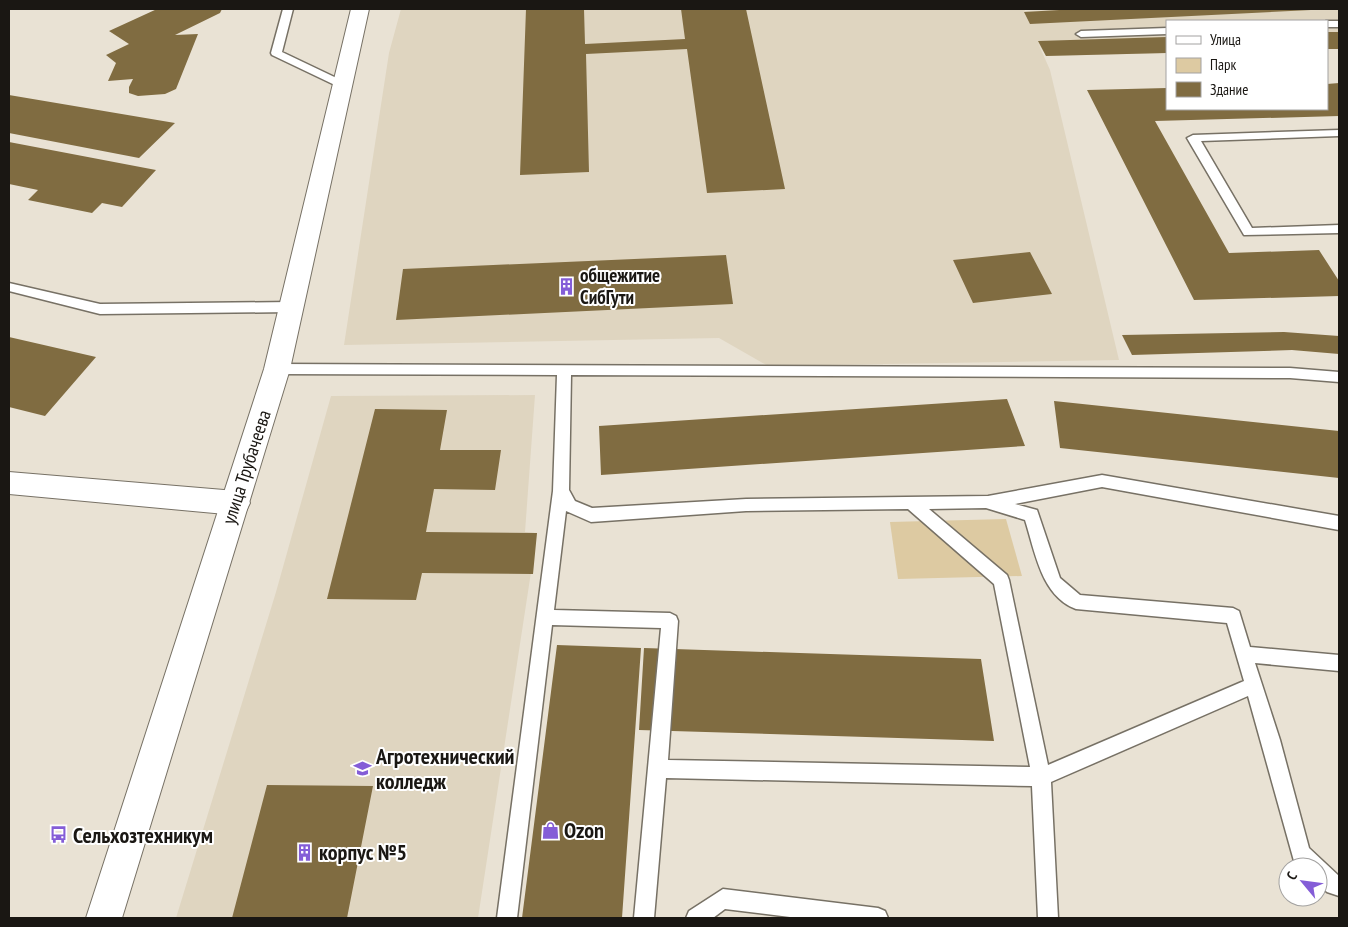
<svg xmlns="http://www.w3.org/2000/svg" width="1348" height="927" font-family="'PT Sans Narrow',sans-serif">
<rect width="100%" height="100%" fill="#e9e2d4"/>
<path fill="#dfd5c0" d="M401,9H1024L1025,11L1077,9H1339V49H1327V21H1167V53L1046,56L1038,43L1050,70L1119,360L768,366L719,338L344,345L389,53Z
M535,395L525,532L537,533L478,918H176L276,592L331,396Z"/>
<path fill="#ddcaa2" d="M1006,519L1022,576L898,579L890,522Z"/>
<path fill="#806c41" d="M157,9H222L220,13L175,35L198,34L176,89L165,94L138,96L129,93V87L133,79L108,81L116,63L106,55L129,44L109,31Z
M526,9H584L585,44L685,39L681,9H746L785,189L707,193L687,49L586,54L589,172L520,175Z
M1077,9H1311V10L1030,24L1024,12Z
M1327,32H1339V49H1327Z
M1167,37V53L1046,56L1038,41Z
M1339,83V116L1155,121L1229,253L1319,250L1339,281V296L1194,300L1087,90L1167,88V109H1327V84Z
M9,95L175,123L139,158L9,133Z
M9,142L156,170L122,207L102,203L92,213L28,200L38,190L9,184Z
M1030,252L1052,294L973,303L953,260Z
M726,255L733,304L396,320L403,269Z
M1284,332L1339,336V354L1292,350L1132,355L1122,335Z
M9,337L96,357L45,416L9,407Z
M1007,399L1025,446L601,475L599,426Z
M1054,401L1339,431V478L1060,448Z
M375,409L447,410L440,450H501L495,490L434,489L426,532L537,533L533,574L422,573L416,600L327,599Z
M557,645L641,648L622,918H522Z
M644,648L981,659L994,741L639,730Z
M267,785L373,786L347,918H232Z"/>
<g fill="none" stroke-linecap="round" stroke-linejoin="round">
<defs>
<path id="lane" d="M283,9H293L282,52L347,83L348,85L347,87H339L272,55L271,53Z
M1326,21H1339V27H1327Z
M1167,28V34L1081,37L1076,34L1081,31Z
M1339,130V136L1201,141L1252,228L1339,225V233L1244,235L1187,138L1193,135Z
M9,283L100,304L291,302L296,304L298,307L296,310L291,312L100,314L9,291Z
M277,364L1290,368L1339,372V382L1290,378L571,375L569,490L575,501L592,508L746,499L988,496L1102,475L1339,516V530L1102,487L1015,504L1037,510L1060,578L1080,595L1233,608L1239,611L1250,647L1339,655V671L1255,663L1280,740L1309,848L1339,876V896L1327,892L1318,883V867H1301L1294,861L1248,696L1051,782L1058,918H1038L1032,786L666,778L654,918H634L661,628L552,625L517,918H497L553,491L557,375L277,374L272,373L270,369L272,365ZM986,508L1025,520C1035,551 1041,596 1076,609L1227,623L1244,681L1048,765L1009,580L1007,575L929,509ZM908,509L994,584L1030,767L668,760L678,621L676,616L670,613L554,610L566,511L591,522L746,511Z
M723,889L878,908L885,911L888,918H798L725,909L713,918H686L689,911Z"/>
<path id="street" d="M9,472L236,491L246,495L250,503L246,511L236,515L9,494Z"/>
<path id="secondary" d="M351,9H369L290,369L122,918H86L264,369Z"/>
</defs>
<use href="#lane" stroke="#777165" stroke-width="3"/>
<use href="#street" stroke="#777165" stroke-width="2"/>
<use href="#secondary" stroke="#777165" stroke-width="2"/>
<use href="#lane" fill="#fff" fill-rule="evenodd"/>
<use href="#street" fill="#fff" fill-rule="evenodd"/>
<use href="#secondary" fill="#fff" fill-rule="evenodd"/>
</g>
<defs>
<symbol id="building-bare" viewBox="-9 -9 18 18"><path d="M-4-6H4V6H1V3H-1V6H-4ZM-2.5-4.3h1.7v1.8h-1.7ZM.8-4.3h1.7v1.8H.8ZM-2.5-1h1.7V.8h-1.7ZM.8-1h1.7V.8H.8Z" fill="#845dd7" stroke="#fff" stroke-width="2.5" paint-order="stroke"/></symbol>
<symbol id="university-bare" viewBox="-9 -9 18 18"><path d="M0-5L7-2L0 1L-7-2ZM-4 1L0 2.5L4 1V4Q0 6-4 4Z" fill="#845dd7" stroke="#fff" stroke-width="2.5" paint-order="stroke"/></symbol>
<symbol id="shop-bare" viewBox="-9 -9 18 18"><path d="M-5-2.5h2.3a2.7 3.5 0 0 1 5.4 0H5L5.5 6h-11ZM-1.5-2.5h3a1.5 2.3 0 0 0-3 0Z" fill="#845dd7" stroke="#fff" stroke-width="2.5" paint-order="stroke"/></symbol>
<symbol id="bus-bare" viewBox="-9 -9 18 18"><path d="M-5-6H5V4H4V6H2V4H-2V6H-4V4H-5ZM-3.5-4V0h7V-4ZM-3.5 1.2v1.5H-2V1.2ZM2 1.2v1.5H3.5V1.2Z" fill="#845dd7" stroke="#fff" stroke-width="2.5" paint-order="stroke"/></symbol>
</defs>
<g fill-rule="evenodd">
<use href="#building-bare" x="554" y="274" width="25" height="25"/>
<use href="#university-bare" x="350" y="756" width="25" height="25"/>
<use href="#shop-bare" x="538" y="818" width="25" height="25"/>
<use href="#bus-bare" x="46" y="822" width="25" height="25"/>
<use href="#building-bare" x="292" y="840" width="25" height="25"/>
</g>
<g text-anchor="middle" dominant-baseline="central" stroke-width="4" stroke-linejoin="round" paint-order="stroke">
<g font-size="19" font-weight="bold" fill="#1a1713" stroke="#fff" text-anchor="start">
<text x="580" y="275">общежитие<tspan x="580" dy="22">СибГути</tspan></text>
</g>
<g font-size="19" fill="#1a1713" stroke="#fff">
<text transform="translate(246 467) rotate(-72)">улица Трубачеева</text>
</g>
<g font-size="22" font-weight="bold" fill="#1a1713" stroke="#fff" text-anchor="start">
<text x="376" y="756">Агротехнический<tspan x="376" dy="25">колледж</tspan></text>
<text x="564" y="830">Ozon</text>
<text x="73" y="835">Сельхозтехникум</text>
<text x="319" y="852">корпус №5</text>
</g>
</g>
<rect width="1348" height="927" fill="none" stroke="#1a1713" stroke-width="20"/>
<rect x="1166" y="20" width="162" height="90" fill="#ffffff" stroke="#a3a2a1"/>
<rect x="1176" y="36" width="25" height="8" fill="#ffffff" stroke="#a3a2a1"/>
<text x="1210" y="45" font-size="15" fill="#1a1713">Улица</text>
<rect x="1176" y="58" width="25" height="15" fill="#ddcaa2" stroke="#a3a2a1"/>
<text x="1210" y="70" font-size="15" fill="#1a1713">Парк</text>
<rect x="1176" y="82" width="25" height="15" fill="#806c41" stroke="#a3a2a1"/>
<text x="1210" y="95" font-size="15" fill="#1a1713">Здание</text>
<g transform="translate(1303 882) rotate(299)"><circle r="24" fill="#ffffff" stroke="#a3a2a1"/>
<path d="M0-4L9 19L0 12L-9 19Z" fill="#845dd7"/>
<text y="-8" font-size="14" font-weight="bold" text-anchor="middle" fill="#1a1713">С</text>
</g>
</svg>
